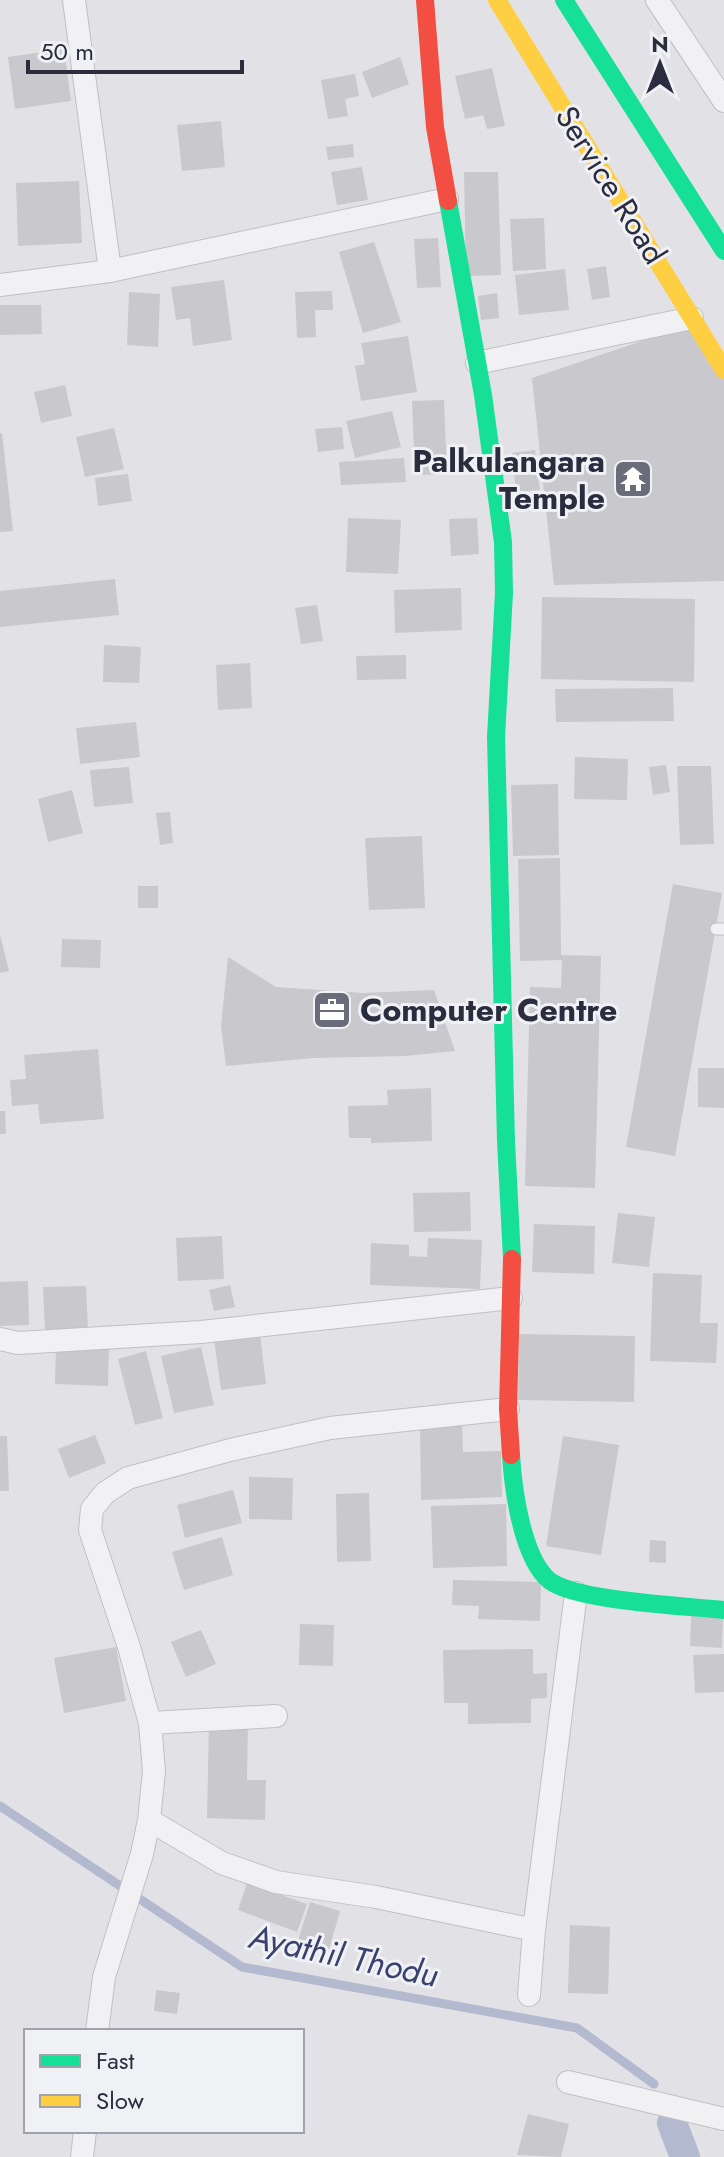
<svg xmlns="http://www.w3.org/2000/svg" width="724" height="2157" font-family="Jost,sans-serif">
<rect width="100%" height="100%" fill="#e2e2e6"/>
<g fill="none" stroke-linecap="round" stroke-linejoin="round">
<path stroke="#b3b9ce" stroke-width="9" d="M0,1806L242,1967L577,2028L654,2084"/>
<path stroke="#b3b9ce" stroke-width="30" d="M672,2123L685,2157"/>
</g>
<path fill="#c8c8cd" d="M64,49L71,101L15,109L8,57Z
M400,57L409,84L372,98L362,72Z
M492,68L505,126L487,129L483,115L465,119L455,76Z
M355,74L359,96L345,99L348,116L328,119L321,80Z
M221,121L225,167L182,171L177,125Z
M353,144L354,157L328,160L326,147Z
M362,167L368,200L337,205L331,172Z
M464,172H498L501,275L466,276Z
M79,181L82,243L18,246L16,183Z
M544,218L546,269L513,271L510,219Z
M438,238L441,287L417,288L414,239Z
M374,242L401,322L363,333L339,252Z
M606,266L610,297L592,300L587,269Z
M565,269L569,310L519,315L515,275Z
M224,280L232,340L193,346L190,318L176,320L171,287Z
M332,291L333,310H315L316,337L297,338L295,292Z
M129,292L160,294L158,347L127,345Z
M497,293L499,318L481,320L478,296Z
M0,305H41L42,334L0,335Z
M695,323L724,376V581L554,585L532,378Z
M408,336L417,392L361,401L355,366L365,364L361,343Z
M65,385L72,416L41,423L34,392Z
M444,400L447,474L415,475L412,401Z
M392,411L401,447L355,458L346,421Z
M342,427L344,449L318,452L315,429Z
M114,428L124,469L85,477L76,437Z
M0,433H2L13,531L0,532Z
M535,450L540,490L516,492L512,453Z
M404,458L406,482L341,485L339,462Z
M128,474L132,501L98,506L95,478Z
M348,518L401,520L398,574L346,572Z
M477,518L479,554L451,556L449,519Z
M115,579L119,615L0,627V591Z
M461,588L462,630L395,633L394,590Z
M542,597L695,599L694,682L541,679Z
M317,605L323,641L301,644L295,608Z
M104,645L141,647L139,683L103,682Z
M406,655V679L357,680L356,656Z
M250,663L252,708L218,710L216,665Z
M673,688L674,721L556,722L555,689Z
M136,722L140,757L80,764L76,728Z
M575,757L628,759L627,800L574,799Z
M666,765L670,792L653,795L649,767Z
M677,766H711L714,844L680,845Z
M129,767L133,803L94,807L90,770Z
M558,784L559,855L513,856L511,785Z
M72,790L83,833L48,842L38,799Z
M170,812L173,843L160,845L156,813Z
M422,836L425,908L369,910L365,838Z
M560,858L561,955L601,956L595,1188L525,1186L530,987L561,988L562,960L520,961L518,859Z
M673,884L722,893L675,1156L626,1147Z
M138,886H158V908H138Z
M0,934L9,971L0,973Z
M62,939L101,940L100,968L61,967Z
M228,957L276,987L363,993L434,990L455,1051L406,1056L313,1058L226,1066L221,1026Z
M98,1049L104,1119L40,1124L38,1104L12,1106L10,1080L26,1079L24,1055Z
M698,1068H724V1108L698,1107Z
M431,1088L432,1141L371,1143V1138H349L348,1106L388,1105L387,1090Z
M0,1111H5L6,1134H0Z
M470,1192L471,1231L414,1232L413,1193Z
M618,1213L655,1217L649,1267L612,1263Z
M534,1224L595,1226L594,1274L532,1272Z
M222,1236L224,1279L178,1281L176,1238Z
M428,1238L482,1240L480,1289L370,1285L371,1243L409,1245V1256L427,1257Z
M653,1273L702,1275L700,1323H718L716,1363L650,1361Z
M28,1281L29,1325L0,1326V1282Z
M230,1285L235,1307L214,1311L209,1290Z
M86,1286L88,1330L45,1331L43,1287Z
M260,1334L266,1384L221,1390L214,1340Z
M519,1334L635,1336L634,1402L518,1400Z
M56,1347L109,1348L108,1386L55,1384Z
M201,1347L214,1405L174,1413L161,1356Z
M146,1351L163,1418L135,1425L118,1359Z
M462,1419L463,1452L501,1451L502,1497L421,1500L420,1421Z
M95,1435L106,1463L69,1478L58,1449Z
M0,1436H7L9,1491H0Z
M563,1436L619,1445L601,1555L546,1546Z
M249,1477L293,1478L292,1520L249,1519Z
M233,1490L242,1523L185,1538L177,1505Z
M369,1493L371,1561L337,1562L336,1494Z
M506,1504L507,1566L433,1568L431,1506Z
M222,1537L233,1575L184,1590L172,1552Z
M650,1540L666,1541V1563L649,1562Z
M453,1580L541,1582L540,1621L478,1619L479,1606L452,1605Z
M691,1616L723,1617L722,1648L690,1646Z
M300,1624L334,1625L333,1666L299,1665Z
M201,1630L216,1664L186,1677L171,1642Z
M116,1647L126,1701L64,1713L54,1658Z
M533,1649V1674L547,1673V1698L531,1699V1723L468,1724V1703H444L443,1650Z
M724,1654V1692L695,1693L693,1655Z
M209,1721L248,1722L247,1780H266L265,1820L207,1818Z
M247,1883L307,1904L297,1932L238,1910Z
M310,1902L340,1911L328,1953L297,1944Z
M570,1925L610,1927L608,1994L568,1993Z
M156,1990L180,1993L177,2014L154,2011Z
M528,2114L569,2124L561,2157L517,2155Z"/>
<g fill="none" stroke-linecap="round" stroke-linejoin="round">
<defs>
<path id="lane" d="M716,929H724"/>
<path id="street" d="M74,0L110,271
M657,0L724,101
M0,285L110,271L447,199
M477,363L692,318
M0,1339L18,1343L201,1332L511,1298
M150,1723L276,1716
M149,1820L222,1863L276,1882L376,1897L534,1930
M529,1995L534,1930L576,1593
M97,2031L104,1977L142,1854L149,1820L154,1771L150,1723L129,1647L90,1530L92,1509L105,1493L128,1478L230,1450L330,1428L508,1409
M568,2082L724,2119
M82,2157L85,2131"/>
</defs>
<use href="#lane" stroke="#c0c0c4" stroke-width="13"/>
<use href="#street" stroke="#c0c0c4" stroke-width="24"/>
<use href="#lane" stroke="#f1f1f3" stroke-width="11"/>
<use href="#street" stroke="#f1f1f3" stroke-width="22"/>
<path stroke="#16e098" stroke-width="18" d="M564,0L724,251
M448,201L483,395L503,542L504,593L496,737L506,1141L512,1259
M511,1455C513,1488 522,1559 550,1581C577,1601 686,1606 724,1610"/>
<path stroke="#ffcf43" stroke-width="18" d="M497,0L724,370"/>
<path stroke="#f24e42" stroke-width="18" d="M425,0L435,127L448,201
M511,1455L508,1409L512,1259"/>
</g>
<defs>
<symbol id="temple-square" viewBox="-11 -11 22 22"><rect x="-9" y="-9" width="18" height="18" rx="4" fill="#6b6c79" stroke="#f0f1f5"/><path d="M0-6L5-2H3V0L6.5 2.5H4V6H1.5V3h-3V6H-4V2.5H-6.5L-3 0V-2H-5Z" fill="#fff"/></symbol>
<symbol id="office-square" viewBox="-11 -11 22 22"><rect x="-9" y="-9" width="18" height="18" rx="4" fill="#6b6c79" stroke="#f0f1f5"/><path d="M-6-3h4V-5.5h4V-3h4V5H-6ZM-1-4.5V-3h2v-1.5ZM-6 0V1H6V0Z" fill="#fff"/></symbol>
</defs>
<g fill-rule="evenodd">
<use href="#temple-square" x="611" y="457" width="44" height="44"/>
<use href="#office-square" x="310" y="988" width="44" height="44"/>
</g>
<g text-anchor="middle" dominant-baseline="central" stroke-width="6" stroke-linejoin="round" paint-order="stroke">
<g font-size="32" fill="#2b2c3e" stroke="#f0f1f5">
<text transform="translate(611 185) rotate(58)">Service Road</text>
</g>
<g font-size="32" font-weight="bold" fill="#2b2c3e" stroke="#f0f1f5" text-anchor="end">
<text x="605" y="461">Palkulangara<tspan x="605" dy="37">Temple</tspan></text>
<text x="360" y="1010" text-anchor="start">Computer Centre</text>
</g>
<g font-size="34" font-style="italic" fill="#39426d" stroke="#f0f1f5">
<text transform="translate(344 1956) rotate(12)">Ayathil Thodu</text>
</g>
</g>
<rect x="24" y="2029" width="280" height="104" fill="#f0f1f5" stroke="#a1a2ac" stroke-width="2"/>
<rect x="40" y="2055" width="40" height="12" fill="#16e098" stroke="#a1a2ac" stroke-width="2"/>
<text x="96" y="2069" font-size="24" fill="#2b2c3e">Fast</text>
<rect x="40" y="2095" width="40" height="12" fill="#ffcf43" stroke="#a1a2ac" stroke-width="2"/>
<text x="96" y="2109" font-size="24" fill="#2b2c3e">Slow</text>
<g transform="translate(660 64)" stroke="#f0f1f5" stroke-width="6" paint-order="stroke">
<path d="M0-6L14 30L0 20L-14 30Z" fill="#2b2c3e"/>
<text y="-12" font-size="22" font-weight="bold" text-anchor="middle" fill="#2b2c3e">N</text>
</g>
<path d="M28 60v12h214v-12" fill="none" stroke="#2b2c3e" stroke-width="4"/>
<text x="40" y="60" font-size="24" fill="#2b2c3e" stroke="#f0f1f5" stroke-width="6" paint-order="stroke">50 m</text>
</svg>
